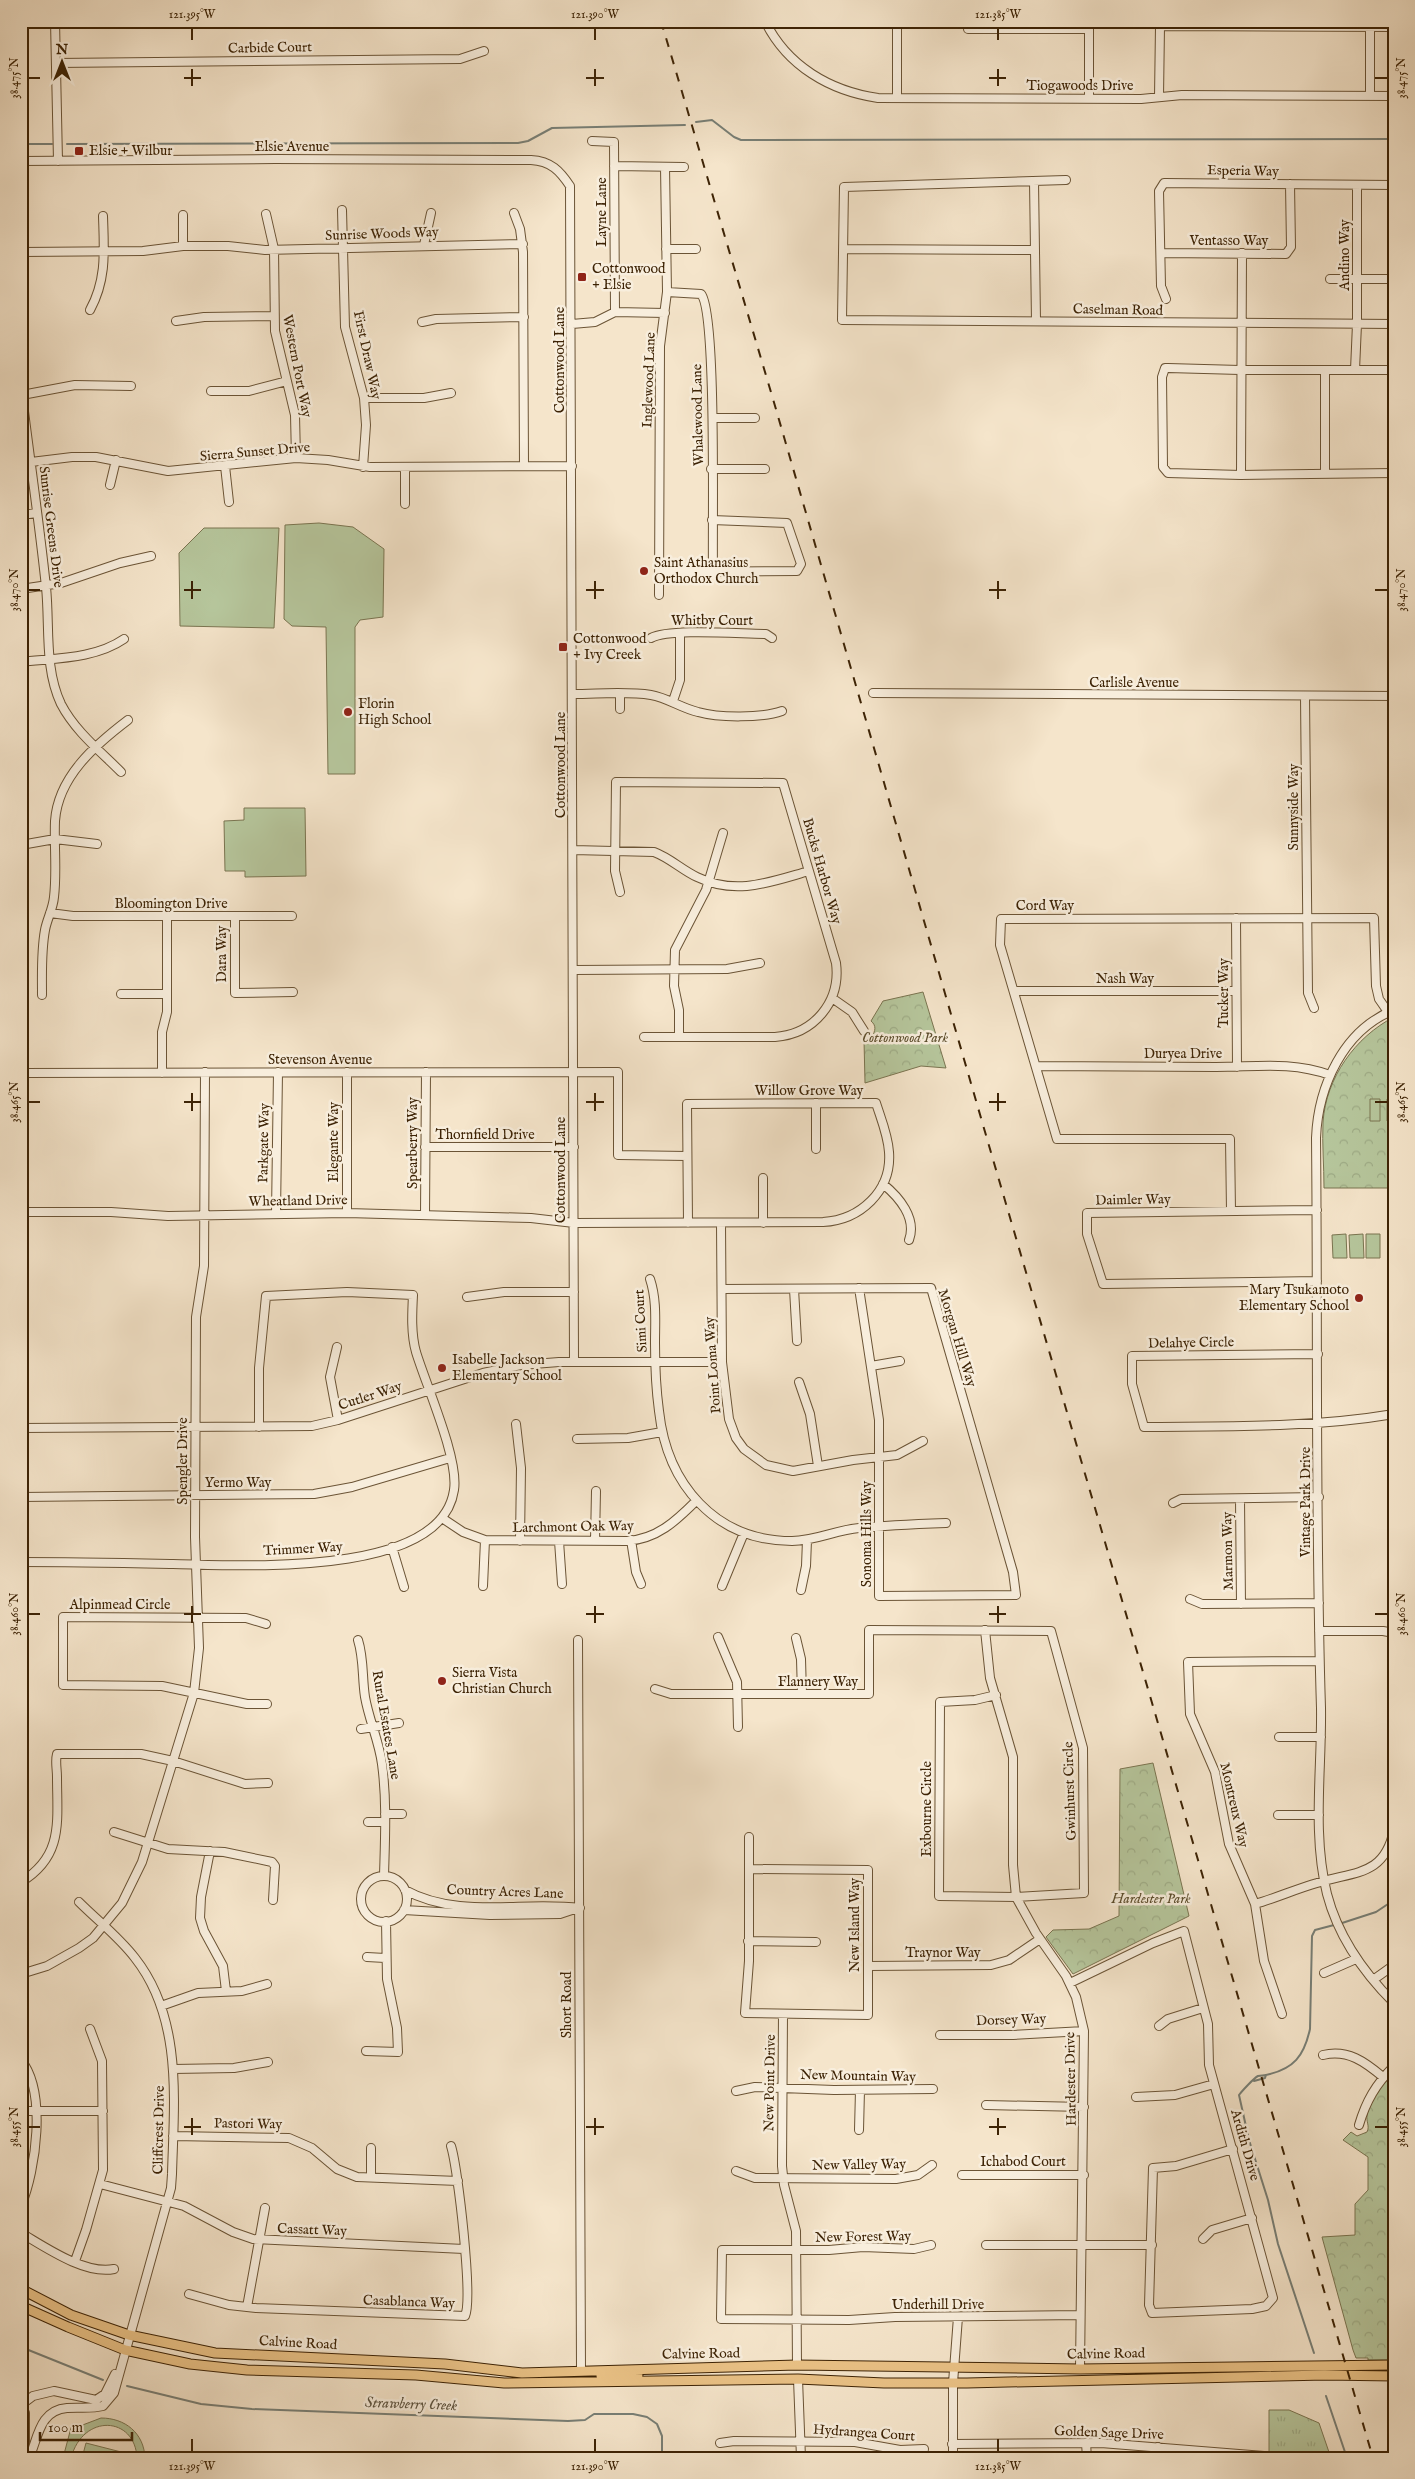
<svg xmlns="http://www.w3.org/2000/svg" width="1415" height="2479" font-family="'IM FELL English',serif">
<defs>
<pattern id="grass-tufts" width="24" height="20" patternUnits="userSpaceOnUse" patternTransform="scale(1.25)"><rect width="24" height="20" fill="#b6c69c"/><path d="M3 7l-1-3M5 7V3M7 7l1-3M15 17l-1-3M17 17v-4M19 17l1-3" fill="none" stroke="#9daa85"/></pattern>
<pattern id="park-crowns" width="20" height="18" patternUnits="userSpaceOnUse" patternTransform="scale(1.25)"><rect width="20" height="18" fill="#b6c69c"/><path d="M2 6a3 3 0 1 1 6 0M12 15a3 3 0 1 1 6 0" fill="none" stroke="#9daa85"/></pattern>
</defs>
<rect width="100%" height="100%" fill="#f5e5cb"/>
<filter id="stains"><feTurbulence type="fractalNoise" baseFrequency=".004" numOctaves="4"/><feColorMatrix values="0 0 0 0 .2 0 0 0 0 .09 0 0 0 0 .02 0 0 0 .5 -.17"/></filter>
<radialGradient id="worn" r=".72"><stop offset=".6" stop-color="#630" stop-opacity="0"/><stop offset="1" stop-color="#630" stop-opacity=".3"/></radialGradient>
<path fill="url(#grass-tufts)" stroke="#7a7450" d="M1269,2410H1289L1319,2423L1331,2458H1269Z"/>
<path fill="url(#park-crowns)" stroke="#7a7450" d="M923,992L946,1068L921,1066L865,1083L864,1040L872,1037C875,1031 877,1026 871,1021L883,1001Z
M1394,1017V1188H1324C1324,1166 1322,1144 1323,1122C1326,1078 1355,1037 1394,1017Z
M1153,1763L1189,1916L1073,1974L1046,1937L1053,1930L1089,1929L1119,1916L1120,1769Z
M1394,2074V2360H1368V2358H1356L1353,2350L1322,2237L1355,2235V2204L1368,2190V2157L1343,2140L1351,2132L1357,2136L1367,2132C1370,2126 1366,2122 1367,2115C1368,2099 1383,2084 1394,2074Z"/>
<path fill="#b6c69c" stroke="#7a7450" d="M319,523L353,527L384,549L383,617L360,620L355,627V774H328L326,627L292,626L284,619L285,525Z
M204,528H279L274,628L180,626L179,553Z
M244,808H305L306,876L245,877V871H225L224,821L244,820Z
M1370,1099H1380V1121H1370Z
M1387,1099H1394V1121H1387Z
M1346,1234L1347,1258H1333L1332,1235Z
M1363,1234L1364,1258H1350L1349,1235Z
M1366,1234H1380V1258H1366Z
M101,2418C125,2418 144,2433 145,2458H137C135,2416 83,2413 71,2458H63L72,2424L80,2426Z
M86,2443L129,2454L128,2458H82Z"/>
<g fill="none" stroke-linecap="round" stroke-linejoin="round">
<path stroke="#787f76" stroke-width="2" d="M696,122L712,120L734,137L741,140L1394,139
M21,144H52
M67,144L518,143L528,141L552,128L685,125
M1339,1924L1376,1912L1394,1900
M1254,2081L1265,2078L1266,2075
M21,2347L103,2380
M1314,2353L1278,2244L1268,2200L1249,2140L1239,2095C1242,2091 1254,2078 1258,2076C1262,2075 1263,2076 1266,2075C1294,2069 1304,2056 1310,2029L1312,1936L1315,1930L1334,1925
M127,2386L201,2404L252,2409L568,2421L585,2420L594,2414H633L647,2417L657,2424L662,2436V2458
M1326,2396L1347,2458"/>
<defs>
<path id="minor" d="M55,21L58,161
M765,21C787,66 830,91 878,98L1141,99L1182,95L1394,96
M829,21L832,24
M968,21V29H1089
M1370,27V96
M56,63L460,59L484,51
M1159,97L1160,26L1394,27
M897,98V21
M1089,99V21
M592,141L614,142L615,312
M21,161L275,159L531,160C551,161 560,171 570,186L574,1362
M614,166L684,167
M1066,180L844,187L842,320L1394,324
M1034,181L1036,321
M342,210L345,327L364,398L366,425L363,467
M514,213L520,229L523,252L524,466
M266,214L274,249L275,331L295,415L296,458
M183,215V246
M424,245L431,213
M666,249H696
M844,249L1035,250
M21,252L143,251L183,246H228L265,250L523,244
M1161,253L1286,254L1291,247L1290,184
M1330,279H1394
M667,292L701,294C717,312 712,533 713,572
M1166,299L1161,286L1159,191L1164,183L1394,185
M90,310C107,279 104,250 103,216
M176,321L204,317L274,316
M422,322L436,319L524,317
M572,324L595,322L615,312L665,313
M1325,370V473
M1355,370L1357,324V185
M1394,370H1240L1168,368H1165L1162,377L1163,467L1168,473L1241,475L1394,473
M21,387C29,454 39,520 46,587C50,626 44,668 61,704C75,731 100,751 121,772
M211,391H249L287,381
M22,395L75,385L131,386
M364,398H424L451,393
M713,418H755
M31,462L72,457H96L168,471L296,458L328,460L370,467L572,466
M225,466L229,502
M711,469H765
M1241,475L1242,253
M110,485L116,460
M405,504V467
M21,515L37,513
M660,572L797,571L801,564L787,523L712,520
M21,589L61,583L120,563L151,556
M659,595L660,346L667,292L665,167
M651,638C670,628 741,634 766,634L772,638
M21,662C55,658 95,659 124,639
M873,693L1394,696
M573,694C598,694 626,691 651,695C668,698 681,708 698,712C719,718 762,718 782,711
M620,694V709
M1305,696L1308,993L1314,1008
M673,701L680,680V633
M21,845L55,839L97,844
M573,850L654,852C670,858 682,870 697,877C736,896 770,882 809,871
M620,892L615,871L616,782L783,783L836,963C841,1002 814,1034 775,1037H644
M50,913L73,916H292
M235,916V993L293,992
M1236,918L1237,1067
M574,970L727,969L760,963
M1014,991H1236
M121,994H167
M42,995C42,973 41,952 45,930C47,919 53,909 54,897C57,872 54,847 55,821C58,777 95,745 128,720
M832,998L852,1012L864,1031
M1394,1010C1343,1030 1318,1087 1316,1138C1318,1328 1315,1518 1321,1708C1322,1769 1312,1834 1327,1894C1338,1936 1363,1972 1394,2003
M679,1037V1010L674,986L675,950L706,890L723,833
M1036,1066C1096,1066 1156,1067 1216,1067C1256,1067 1291,1061 1330,1075
M21,1073L618,1072V1155L687,1156
M162,1073V1032L167,1012V916
M816,1103V1149
M425,1147H574
M763,1178V1223
M883,1184C899,1197 917,1218 909,1240
M1317,1210L1087,1213V1234L1103,1284L1317,1281
M1231,1211L1230,1139H1057L1000,945L1001,919L1374,918L1376,986L1379,999L1388,1012
M22,1212H111L168,1216L347,1213L531,1218L574,1223L823,1222C860,1220 892,1191 889,1152C888,1135 881,1119 876,1103L687,1104L688,1223
M276,1213L278,1072
M347,1213V1072
M425,1215L426,1072
M721,1223L722,1362L729,1419L736,1438L744,1449L766,1465L793,1471L853,1460L897,1455L923,1441
M650,1279C657,1300 655,1322 655,1343C655,1366 656,1389 659,1411C667,1484 715,1541 792,1541C815,1541 836,1530 859,1528C888,1525 917,1524 946,1523
M722,1289L931,1288L1013,1572L1016,1595L879,1596V1420L859,1288
M794,1289L797,1341
M467,1297L504,1292H574
M337,1347L330,1377L338,1420
M1318,1354L1132,1356V1384L1144,1427C1228,1426 1311,1428 1394,1414
M871,1366L900,1361
M799,1382L810,1414L818,1466
M1393,1414L1394,1600
M516,1424L521,1468L520,1541
M21,1428L312,1426L338,1420L483,1373L521,1365L559,1362H722
M577,1439L628,1438L662,1432
M21,1497L314,1494L352,1487L450,1458
M1240,1499L1241,1604
M1173,1503L1181,1499L1319,1497
M442,1518L463,1532L485,1540L627,1541C657,1539 676,1521 696,1501
M631,1540L636,1572L641,1584
M559,1541L562,1584
M595,1541L596,1491
M392,1547L404,1587
M21,1562C72,1562 122,1563 173,1564C238,1565 441,1579 454,1490C459,1459 426,1385 416,1352C411,1334 412,1314 413,1295L347,1292L266,1296L259,1368V1427
M483,1586L485,1540
M722,1586L744,1533
M801,1590L806,1566L807,1540
M1190,1599L1202,1604L1319,1603
M266,1624L246,1618L63,1617V1685L162,1686L247,1704H267
M985,1630L990,1678L1013,1757V1865L1016,1897L1036,1933L1066,1976L1076,1997L1084,2031L1080,2369
M1319,1631H1383L1394,1633V1640
M718,1637L737,1682L738,1727
M796,1638L801,1659L802,1694
M358,1640C364,1659 362,1678 365,1697C369,1720 379,1741 382,1764C387,1801 385,1839 384,1876
M578,1640L581,2369
M655,1689L671,1694H869V1630L1051,1631L1083,1748L1084,1893L1016,1897L939,1896L940,1702L975,1700L996,1695
M361,1729L399,1723
M1279,1737H1321
M385,1814H402
M1278,1815H1319
M368,1822H385
M114,1832L168,1849L224,1852L272,1862L275,1866L273,1900
M210,1851L201,1897L200,1918L204,1931L223,1966L226,1991
M749,1869L868,1870V2015L745,2013L749,1961V1837
M361 1899a23 23 0 1 1 46 0a23 23 0 1 1-46 0Z
M21,1882C64,1856 57,1821 57,1777C57,1769 55,1761 57,1754H141L173,1761L245,1784L268,1783
M405,1890C457,1919 523,1901 580,1908
M1255,1904C1276,1898 1296,1889 1317,1883C1354,1871 1384,1877 1394,1830
M404,1910L490,1915L560,1914L575,1909
M748,1941L816,1942
M367,1957L385,1958
M868,1966L991,1965L1009,1960L1040,1939
M1324,1973L1356,1959
M21,1974L47,1966L79,1948L93,1938L122,1903L142,1862L194,1693L199,1648L195,1537L196,1317L204,1266L205,1072
M1373,1980L1394,1965
M1070,1983L1153,1943L1184,1931L1208,2024L1209,2065L1273,2298L1266,2306L1252,2309L1152,2313L1149,2305L1153,2168L1176,2166L1233,2149
M161,2006L198,1993L242,1991L267,1984
M783,2014L782,2166L784,2185L796,2231L797,2365
M1282,2014L1264,1961L1255,1904L1229,1844L1215,1772L1190,1714L1188,1662L1319,1661
M1159,2026L1168,2019L1203,2008
M940,2035H1013L1084,2031
M366,2051L398,2052L397,2028L387,1979L386,1921
M1323,2055C1348,2049 1365,2062 1383,2077
M21,2060C47,2092 36,2170 21,2206
M173,2069L234,2068L268,2062
M736,2091L755,2087L834,2090L933,2089
M1136,2097L1175,2095L1214,2084
M986,2105L1084,2107
M21,2111H103
M1359,2125C1366,2101 1376,2084 1394,2066
M859,2130L860,2090
M173,2136L289,2138L312,2148L337,2169L357,2177L458,2181
M736,2171L755,2178L896,2179L918,2175L932,2165
M962,2175H1084
M371,2177V2148
M100,2184L184,2206L233,2232L253,2239L464,2249
M21,2233C45,2247 85,2275 114,2269
M1203,2239L1212,2230L1252,2218
M931,2245L914,2249L863,2247L829,2250H722L721,2319L849,2320L895,2317L1080,2315
M986,2245H1152
M75,2261L86,2230L103,2170L102,2061L90,2029
M189,2294L229,2305L256,2308L465,2316C473,2299 458,2168 451,2146
M247,2307L265,2208
M798,2379L801,2458
M21,2405L33,2396L54,2391L96,2400L105,2394L115,2374
M21,2405L25,2413V2458
M720,2443L734,2441L855,2442L900,2450L924,2449
M1086,2443L1087,2458
M952,2444L1101,2443L1264,2456
M1158,2447V2458
M29,2458C38,2439 39,2410 67,2408C79,2407 91,2409 103,2406L114,2393L171,2188L172,2174C174,2101 183,2019 135,1958C119,1937 97,1920 79,1902
M953,2458V2383L958,2317"/>
<path id="major" d="M21,2289L71,2315L129,2335L215,2353L445,2364L522,2373L797,2365L1080,2369L1394,2365
M21,2306L68,2327L125,2350L190,2364L247,2370L416,2375L504,2383L798,2379L884,2383H967L1325,2375L1394,2376
M601,2376L638,2375"/>
</defs>
<use href="#minor" stroke="#6b5436" stroke-width="10"/>
<use href="#major" stroke="#3d2305" stroke-width="11"/>
<use href="#minor" stroke="#f8eedd" stroke-width="8"/>
<use href="#major" stroke="#eac286" stroke-width="9"/>
<path stroke="#3d2305" stroke-width="2" stroke-dasharray="9 9" stroke-linecap="butt" d="M661,21L773,399L992,1156L1373,2458"/>
</g>
<path fill="none" stroke="#3d2305" stroke-width="2" d="M192,28V40M595,28V40M998,28V40M192,69V86M595,69V86M998,69V86M28,78H40M184,78H201M586,78H604M989,78H1006M1375,78H1388M192,581V599M595,581V599M998,581V599M28,590H40M184,590H201M586,590H604M989,590H1006M1375,590H1388M192,1093V1111M595,1093V1111M998,1093V1111M28,1102H40M184,1102H201M586,1102H604M989,1102H1006M1375,1102H1388M192,1606V1623M595,1606V1623M998,1606V1623M28,1614H40M184,1614H201M586,1614H604M989,1614H1006M1375,1614H1388M192,2118V2135M595,2118V2135M998,2118V2135M28,2127H40M184,2127H201M586,2127H604M989,2127H1006M1375,2127H1388M192,2439V2452M595,2439V2452M998,2439V2452"/>
<g fill="#8f2418" stroke="#f8eedd" stroke-width="2">
<rect x="74" y="146" width="10" height="10" rx="2.5"/>
<rect x="577" y="272" width="10" height="10" rx="2.5"/>
<circle cx="644" cy="571" r="5"/>
<rect x="558" y="642" width="10" height="10" rx="2.5"/>
<circle cx="348" cy="712" r="5"/>
<circle cx="1359" cy="1298" r="5"/>
<circle cx="442" cy="1368" r="5"/>
<circle cx="442" cy="1681" r="5"/>
</g>
<g text-anchor="middle" dominant-baseline="central" stroke-width="5" stroke-linejoin="round" paint-order="stroke">
<g font-size="14" fill="#3d2305" stroke="#f8eedd">
<text transform="translate(270 48) rotate(-1)">Carbide Court</text>
<text x="1080" y="86">Tiogawoods Drive</text>
<text x="292" y="147">Elsie Avenue</text>
<text transform="translate(1243 171) rotate(1)">Esperia Way</text>
<text transform="translate(602 212) rotate(-90)">Layne Lane</text>
<text transform="translate(382 234) rotate(-2)">Sunrise Woods Way</text>
<text x="1229" y="241">Ventasso Way</text>
<text transform="translate(1345 255) rotate(-90)">Andino Way</text>
<text transform="translate(1118 310) rotate(1)">Caselman Road</text>
<text transform="translate(367 355) rotate(78)">First Draw Way</text>
<text transform="translate(560 360) rotate(-90)">Cottonwood Lane</text>
<text transform="translate(297 366) rotate(79)">Western Port Way</text>
<text transform="translate(649 380) rotate(-88)">Inglewood Lane</text>
<text transform="translate(698 415) rotate(-91)">Whalewood Lane</text>
<text transform="translate(255 452) rotate(-5)">Sierra Sunset Drive</text>
<text transform="translate(51 527) rotate(83)">Sunrise Greens Drive</text>
<text x="712" y="621">Whitby Court</text>
<text x="1134" y="683">Carlisle Avenue</text>
<text transform="translate(561 765) rotate(-90)">Cottonwood Lane</text>
<text transform="translate(1294 807) rotate(-90)">Sunnyside Way</text>
<text transform="translate(822 871) rotate(74)">Bucks Harbor Way</text>
<text x="171" y="904">Bloomington Drive</text>
<text x="1045" y="906">Cord Way</text>
<text transform="translate(222 954) rotate(-90)">Dara Way</text>
<text x="1125" y="979">Nash Way</text>
<text transform="translate(1224 993) rotate(-90)">Tucker Way</text>
<text x="1183" y="1054">Duryea Drive</text>
<text x="320" y="1060">Stevenson Avenue</text>
<text x="809" y="1091">Willow Grove Way</text>
<text x="485" y="1135">Thornfield Drive</text>
<text transform="translate(334 1142) rotate(-90)">Elegante Way</text>
<text transform="translate(264 1143) rotate(-89)">Parkgate Way</text>
<text transform="translate(413 1143) rotate(-90)">Spearberry Way</text>
<text transform="translate(561 1170) rotate(-90)">Cottonwood Lane</text>
<text transform="translate(1133 1200) rotate(-1)">Daimler Way</text>
<text transform="translate(298 1201) rotate(-1)">Wheatland Drive</text>
<text transform="translate(641 1321) rotate(-93)">Simi Court</text>
<text transform="translate(957 1338) rotate(73)">Morgan Hill Way</text>
<text transform="translate(1191 1343) rotate(-1)">Delahye Circle</text>
<text transform="translate(713 1365) rotate(-94)">Point Loma Way</text>
<text transform="translate(370 1396) rotate(-18)">Cutler Way</text>
<text transform="translate(183 1461) rotate(-90)">Spengler Drive</text>
<text x="238" y="1483">Yermo Way</text>
<text transform="translate(1306 1502) rotate(-90)">Vintage Park Drive</text>
<text transform="translate(573 1527) rotate(-1)">Larchmont Oak Way</text>
<text transform="translate(867 1534) rotate(-90)">Sonoma Hills Way</text>
<text transform="translate(303 1549) rotate(-3)">Trimmer Way</text>
<text transform="translate(1228 1551) rotate(-91)">Marmon Way</text>
<text x="120" y="1605">Alpinmead Circle</text>
<text x="818" y="1682">Flannery Way</text>
<text transform="translate(386 1725) rotate(80)">Rural Estates Lane</text>
<text transform="translate(1070 1791) rotate(-92)">Gwinhurst Circle</text>
<text transform="translate(1234 1805) rotate(77)">Montreux Way</text>
<text transform="translate(927 1809) rotate(-90)">Exbourne Circle</text>
<text transform="translate(505 1892) rotate(2)">Country Acres Lane</text>
<text transform="translate(855 1925) rotate(-90)">New Island Way</text>
<text x="943" y="1953">Traynor Way</text>
<text transform="translate(567 2005) rotate(-90)">Short Road</text>
<text transform="translate(1011 2020) rotate(-2)">Dorsey Way</text>
<text transform="translate(858 2076) rotate(1)">New Mountain Way</text>
<text transform="translate(1071 2079) rotate(-91)">Hardester Drive</text>
<text transform="translate(770 2083) rotate(-89)">New Point Drive</text>
<text transform="translate(248 2124) rotate(1)">Pastori Way</text>
<text transform="translate(159 2130) rotate(-89)">Cliffcrest Drive</text>
<text transform="translate(1245 2145) rotate(74)">Ardith Drive</text>
<text x="1023" y="2162">Ichabod Court</text>
<text transform="translate(859 2165) rotate(-1)">New Valley Way</text>
<text transform="translate(312 2230) rotate(2)">Cassatt Way</text>
<text transform="translate(863 2237) rotate(-1)">New Forest Way</text>
<text transform="translate(409 2302) rotate(2)">Casablanca Way</text>
<text x="938" y="2305">Underhill Drive</text>
<text transform="translate(298 2343) rotate(3)">Calvine Road</text>
<text transform="translate(701 2354) rotate(-1)">Calvine Road</text>
<text transform="translate(1106 2354) rotate(-1)">Calvine Road</text>
<text transform="translate(864 2433) rotate(4)">Hydrangea Court</text>
<text transform="translate(1109 2433) rotate(2)">Golden Sage Drive</text>
</g>
<g font-size="14" fill="#3d2305" stroke="#f8eedd" text-anchor="start">
<text x="89" y="151">Elsie + Wilbur</text>
<text x="592" y="269">Cottonwood<tspan x="592" dy="16">+ Elsie</tspan></text>
<text x="654" y="563">Saint Athanasius<tspan x="654" dy="16">Orthodox Church</tspan></text>
<text x="573" y="639">Cottonwood<tspan x="573" dy="16">+ Ivy Creek</tspan></text>
<text x="358" y="704">Florin<tspan x="358" dy="16">High School</tspan></text>
<text x="1349" y="1290" text-anchor="end">Mary Tsukamoto<tspan x="1349" dy="16">Elementary School</tspan></text>
<text x="452" y="1360">Isabelle Jackson<tspan x="452" dy="16">Elementary School</tspan></text>
<text x="452" y="1673">Sierra Vista<tspan x="452" dy="16">Christian Church</tspan></text>
</g>
<g font-size="14" font-style="italic" fill="#5b4c2b" stroke="#f8eedd">
<text x="905" y="1038">Cottonwood Park</text>
<text x="1151" y="1899">Hardester Park</text>
</g>
<g font-size="15" font-style="italic" fill="#5b513d" stroke="#f8eedd">
<text transform="translate(411 2404) rotate(2)">Strawberry Creek</text>
</g>
</g>
<rect width="1415" height="2479" fill="none" stroke="#f5e5cb" stroke-width="55"/>
<g transform="translate(62 62)" stroke="#f8eedd" stroke-width="4" paint-order="stroke">
<path d="M0-4L9 19L0 12L-9 19Z" fill="#3d2305"/>
<text y="-8" font-size="14" font-weight="bold" text-anchor="middle" fill="#3d2305">N</text>
</g>
<path d="M40 2432v8h92v-8" fill="none" stroke="#3d2305" stroke-width="2.5"/>
<text x="48" y="2432" font-size="15" fill="#3d2305" stroke="#f8eedd" stroke-width="4" paint-order="stroke">100 m</text>
<rect x="28" y="28" width="1360" height="2424" fill="none" stroke="#3d2305" stroke-width="2"/>
<g font-size="12" text-anchor="middle" fill="#3d2305">
<text x="192" y="18">121.395°W</text>
<text x="595" y="18">121.390°W</text>
<text x="998" y="18">121.385°W</text>
<text transform="translate(14 78) rotate(-90)" y="4">38.475°N</text>
<text transform="translate(1401 78) rotate(-90)" y="4">38.475°N</text>
<text transform="translate(14 590) rotate(-90)" y="4">38.470°N</text>
<text transform="translate(1401 590) rotate(-90)" y="4">38.470°N</text>
<text transform="translate(14 1102) rotate(-90)" y="4">38.465°N</text>
<text transform="translate(1401 1102) rotate(-90)" y="4">38.465°N</text>
<text transform="translate(14 1614) rotate(-90)" y="4">38.460°N</text>
<text transform="translate(1401 1614) rotate(-90)" y="4">38.460°N</text>
<text transform="translate(14 2127) rotate(-90)" y="4">38.455°N</text>
<text transform="translate(1401 2127) rotate(-90)" y="4">38.455°N</text>
<text x="192" y="2470">121.395°W</text>
<text x="595" y="2470">121.390°W</text>
<text x="998" y="2470">121.385°W</text>
</g>
<rect width="100%" height="100%" filter="url(#stains)"/>
<rect width="100%" height="100%" fill="url(#worn)"/>
</svg>
